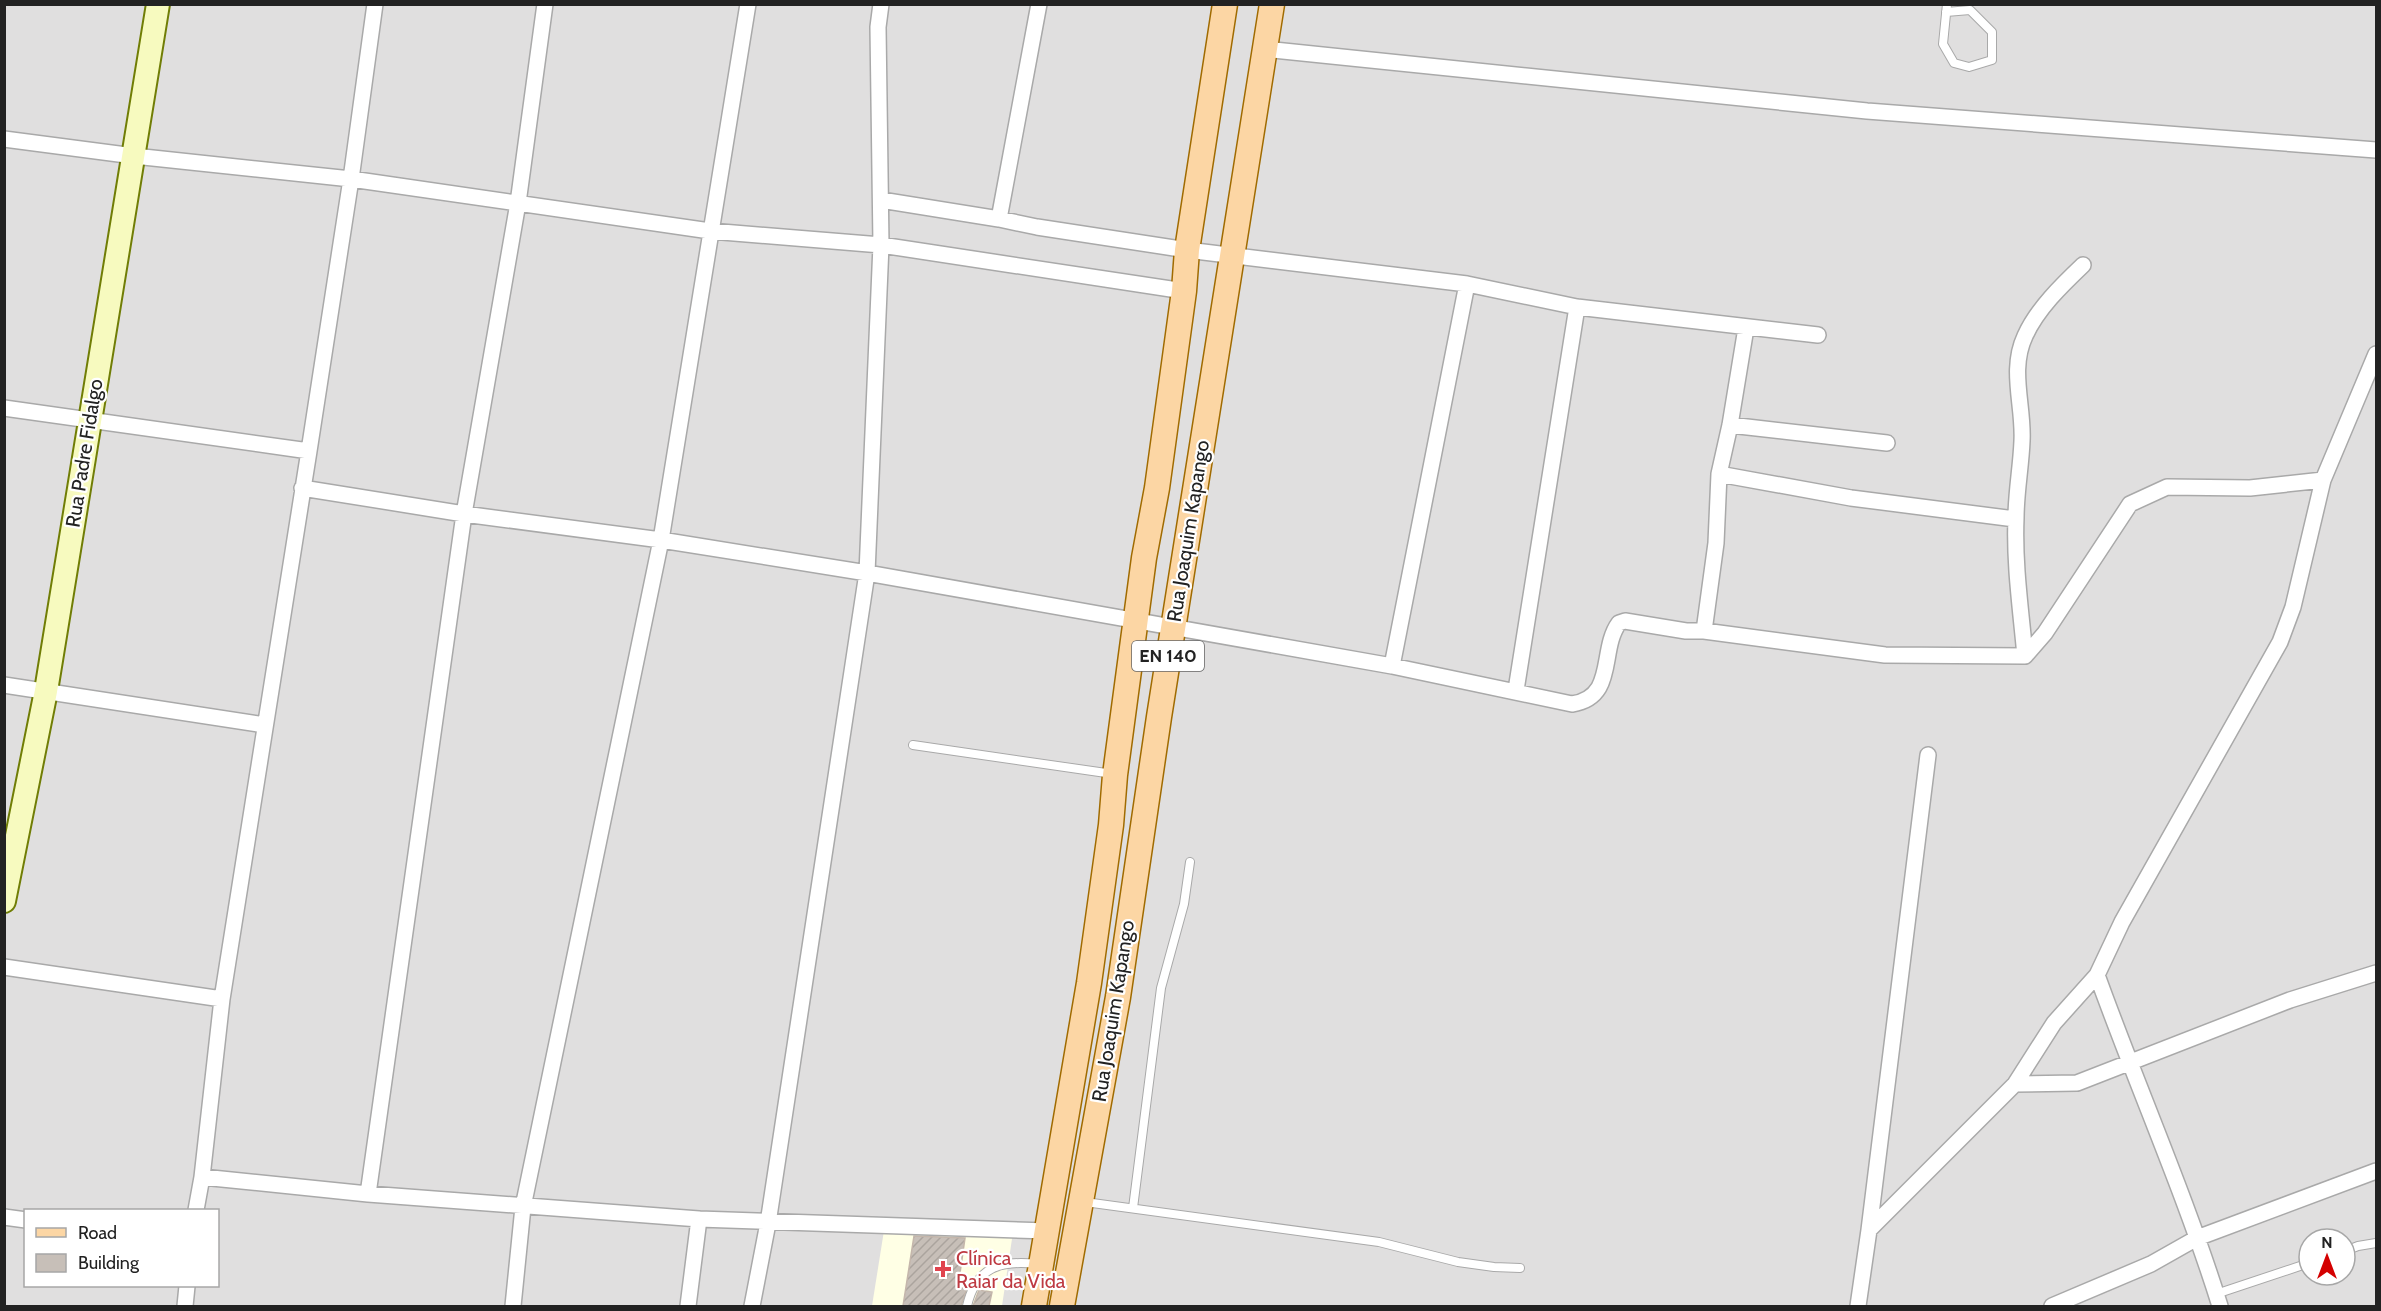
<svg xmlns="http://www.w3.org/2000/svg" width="2381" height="1311" font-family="Cabin,sans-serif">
<defs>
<pattern id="building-hatch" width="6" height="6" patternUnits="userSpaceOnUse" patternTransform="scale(1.5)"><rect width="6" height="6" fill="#c7bfb8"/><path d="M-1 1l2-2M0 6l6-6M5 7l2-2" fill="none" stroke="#aba49e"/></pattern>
</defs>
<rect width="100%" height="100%" fill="#f2efe9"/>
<path fill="#e0dfdf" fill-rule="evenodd" d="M5,5H2376V1306H5ZM26,1210H218V1286H26ZM2309,1239H2345V1275H2309Z"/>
<path fill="#ffffe5" d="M886,1218L1013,1232L1002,1306H872Z"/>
<path fill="url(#building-hatch)" stroke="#c4b6ab" stroke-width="1.5" d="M914,1236L965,1238L958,1287L967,1288L961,1306H903Z
M979,1290L992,1292L989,1306H973Z"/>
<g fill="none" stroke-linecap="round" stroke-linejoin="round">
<defs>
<path id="lane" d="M1946,12L1970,10L1992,32V60L1969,67L1954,63L1943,44L1947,4
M913,745L1113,774
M1085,1202L1379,1242L1458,1262L1494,1267L1520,1268
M1133,1208L1161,988L1184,904L1190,862
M2345,1251L2358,1246L2376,1243
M2216,1294L2309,1263
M967,1306C976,1267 1000,1260 1037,1264"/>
<path id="street" d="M1039,4L999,219L1037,227L1187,250L1467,284L1577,307L1818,335
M1264,49L1867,111L2376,150
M4,139L134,156L351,179L710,231L881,245L1184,291
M881,200L999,219
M4,408L309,451
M1730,425L1887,443
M1719,474L1851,498L2015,519
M302,488L464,514L661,540L867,573L1392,666L1572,704C1617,697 1599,650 1619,623L1625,621L1686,631H1704L1716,543L1719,474L1730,425L1746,328
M1704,631L1885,655L2025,656L2045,633L2130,504L2167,487L2250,488L2323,480
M2025,656C2021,611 2014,564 2016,518C2016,492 2021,467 2022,441C2024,406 2009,370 2025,336C2037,309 2062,285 2083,265
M1392,666L1467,284
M4,685L265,725
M1516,690L1577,307
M4,967L222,999
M2097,975C2137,1086 2185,1194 2220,1306
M2015,1084L2077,1083L2290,1000L2376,973
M202,1177L368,1194L699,1219L1048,1231
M368,1194L464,514L518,203L545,4
M196,1210L202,1177L222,999L309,451L351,179L375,4
M4,1217L26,1220
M1869,1230L1928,755
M185,1306L187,1286
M513,1306L523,1207L661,540L748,4
M688,1306L699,1219
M752,1306L768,1223L867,573L881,245L878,27L881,4
M1858,1306L1869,1230L2015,1084L2054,1023L2097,975L2122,922L2280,642L2293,607L2323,480L2376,354
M2052,1306L2151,1264L2197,1238L2376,1171"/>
<path id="secondary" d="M4,901L46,691L158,4"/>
<path id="primary" d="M1034,1306L1089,983L1111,825L1115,775L1144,558L1157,488L1184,291L1187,250L1225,4
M1062,1306L1118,997L1159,717L1272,4"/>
</defs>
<use href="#lane" stroke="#a9a9a9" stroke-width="10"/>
<use href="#street" stroke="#a9a9a9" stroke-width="18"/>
<use href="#secondary" stroke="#707d05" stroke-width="26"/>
<use href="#primary" stroke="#a06b00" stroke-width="27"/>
<use href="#lane" stroke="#fff" stroke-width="8"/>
<use href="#street" stroke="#fff" stroke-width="15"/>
<use href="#secondary" stroke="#f7fabf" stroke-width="22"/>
<use href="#primary" stroke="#fcd6a4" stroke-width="24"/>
</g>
<path fill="#e0444e" stroke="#fff" stroke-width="2" d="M940 1260h6v6h6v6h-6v6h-6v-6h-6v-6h6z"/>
<g text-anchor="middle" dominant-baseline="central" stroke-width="4.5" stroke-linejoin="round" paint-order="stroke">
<rect fill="#fff" stroke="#646464" stroke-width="1.5" x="1132" y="641" width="72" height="30" rx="4.5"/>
<g font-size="18" font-weight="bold" fill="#222">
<text x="1168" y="656">EN 140</text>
</g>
<g font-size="20" fill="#222" stroke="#fff">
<text transform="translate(84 453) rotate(-81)">Rua Padre Fidalgo</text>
<text transform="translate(1188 531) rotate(-81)">Rua Joaquim Kapango</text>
<text transform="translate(1113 1011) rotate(-81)">Rua Joaquim Kapango</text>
</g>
<g font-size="20" fill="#be3a42" stroke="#fff" text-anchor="start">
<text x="956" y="1258">Clínica<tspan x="956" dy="23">Raiar da Vida</tspan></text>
</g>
</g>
<rect width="2381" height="1311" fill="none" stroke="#222222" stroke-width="12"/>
<rect x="24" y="1209" width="195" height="78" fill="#ffffff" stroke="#a7a7a7" stroke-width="1.5"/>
<rect x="36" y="1228" width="30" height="9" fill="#fcd6a4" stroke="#a7a7a7" stroke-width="1.5"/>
<text x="78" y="1239" font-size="18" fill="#222222">Road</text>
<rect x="36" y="1254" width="30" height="18" fill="#c7bfb8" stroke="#a7a7a7" stroke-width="1.5"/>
<text x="78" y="1269" font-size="18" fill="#222222">Building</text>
<g transform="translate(2327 1257)"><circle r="28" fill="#ffffff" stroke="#a7a7a7" stroke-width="1.5"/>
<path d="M0-4.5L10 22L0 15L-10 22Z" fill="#d40000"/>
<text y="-9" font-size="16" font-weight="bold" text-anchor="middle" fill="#222222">N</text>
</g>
</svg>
